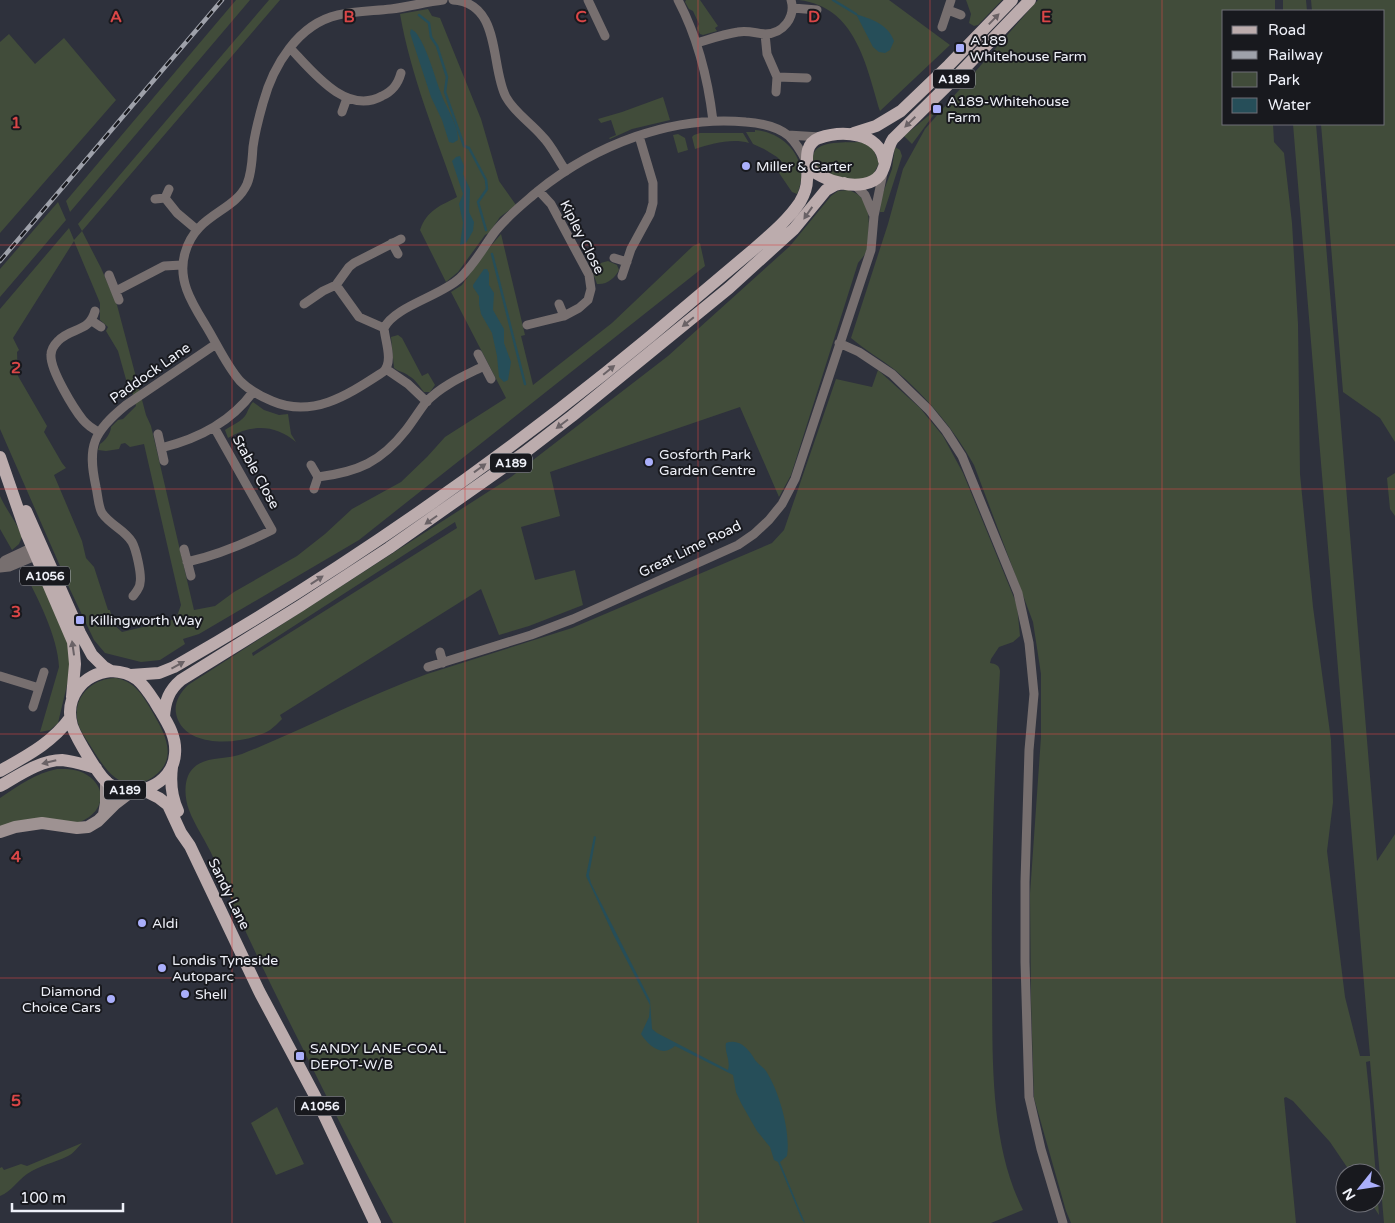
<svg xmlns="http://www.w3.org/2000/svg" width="1395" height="1223" font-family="'Varela Round',sans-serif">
<rect width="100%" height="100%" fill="#2e313c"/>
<path fill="#414c3a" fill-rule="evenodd" d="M236,0H250L70,212L66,201Z
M269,0H280L82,231L101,268L117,305L146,415L151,426L194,610L215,606L234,592L297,556L325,534L352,509L401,482L427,457L445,437L506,398L451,292L462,285L483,255L501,234L525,335L521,336L533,385L612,323L693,246L700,243L705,266L359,540L199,634L183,639L185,644L160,660L141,662L105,653L94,640L66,581L67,577L63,566H60L0,429V309L69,228L74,240L82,231L78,224ZM74,241L100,303V320L108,327L106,331L118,351L127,383L131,389L136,406L123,419L118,420L111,427C111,433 105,441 100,444L98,450L106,451L119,449L121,444L125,443L130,447L144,444L181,605L176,619L122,632L113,624L110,610H108L94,567L86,558L82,541L54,475L66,468L62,463L44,432L47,426L18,376L17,352L19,350L13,338Z
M686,0H700L718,26L715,28L717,31L703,35L700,34L697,28L699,24L693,11L689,9L685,2Z
M799,0H889L950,45L880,111C866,65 856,7 799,0Z
M966,0H1002L978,25L974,26L969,23L971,14Z
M1038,0H1275V11H1224V124H1273L1274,142L1284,153L1292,223L1298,324L1300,474L1313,607L1331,740L1333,802L1327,851L1345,997L1360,1056H1370L1293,124H1316L1377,861L1395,834V1223H1384L1370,1061L1366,1062L1370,1101L1379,1215L1371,1203H1375V1173H1351L1330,1142L1293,1101L1286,1097L1284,1098L1296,1223H1071L1066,1211L1034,1098L1031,1001L1030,894L1041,737V674L1033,622L974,465C954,429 927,397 895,370C881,359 865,350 851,338L888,224L903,169L925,129Z
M1283,0H1306L1307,11H1283Z
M1311,0H1395V442L1380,418L1343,392L1321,124H1384V11H1312Z
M428,9L432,16L440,18L481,119L499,181L516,205L500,217L489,233L485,235L458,272L446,282L420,230C427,210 440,206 457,197C436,136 411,77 400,14Z
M9,34L35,64L64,38L116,100L0,233V42Z
M663,97L670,120L632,129L610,139L609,138L616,135L611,120L601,123L598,119L622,112Z
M933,112L935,113L912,144L904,136Z
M755,130C788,133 811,163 797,194L792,192L777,170L784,164L777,157L764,149L753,144L746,132H755Z
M700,133H743L749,143C731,138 712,144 695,149L692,137L694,135Z
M678,134L685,138L688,150L678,153L673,135Z
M858,142L871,144L879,163L873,175L860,180L827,175L814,165C806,139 842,143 858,142Z
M895,147L900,150L902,156L886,206L884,212H880L881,198L892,169Z
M848,190C870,196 870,218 868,237C868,241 868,246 867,249C866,254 861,259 858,263L791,475L779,497L740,407L550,472L560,516L521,527L535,580L575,570L583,605L529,626L499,635L481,589L280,715L282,719C278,723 274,727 270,730C247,744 191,750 178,720C172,706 178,695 188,685L511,477L668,356L790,246L831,196L838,191ZM455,522L457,528L253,656L252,653Z
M58,202L66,220L0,297V269Z
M608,261L617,265L619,270C615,278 607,285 597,284L593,273C594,265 600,263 608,261Z
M398,335L402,338L422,376L428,373L435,385L430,392H424C419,386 416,380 409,376C405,372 399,372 394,368L391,337Z
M878,370L920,408L943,436L963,473L1017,605L1020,636L1013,642L999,647L991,659L990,663C996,664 999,665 1000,671C994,772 991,872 992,973C993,1050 988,1140 1023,1210L991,1223H393C361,1165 331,1106 302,1047C270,984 240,922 213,857C206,841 195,826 189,810C185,800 184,785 188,776C198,754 224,761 242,754C305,729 364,697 427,674L572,628L772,543L784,530L836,379L872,387Z
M253,402L264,410L279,415L288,414L291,434L296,442C275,424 251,424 228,438L225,430C232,425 239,423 245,416C248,412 249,406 253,402Z
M1395,473V516L1390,509L1387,478Z
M0,496C6,510 17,522 22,537L19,544L12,550L0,529Z
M25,569L33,572L39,581L43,579L68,636L71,668L58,723L50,730L40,732L59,667C58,637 37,596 23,570Z
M116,678C136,682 143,696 153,713C165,734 179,759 153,777C124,797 106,771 93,750C88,741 81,733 78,723C71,698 92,678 116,678Z
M57,769C68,769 78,769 87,775C109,789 103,813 80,822L0,826V798C18,786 36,773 57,769Z
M277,1107L304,1164L276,1175L251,1123Z
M82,1143C78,1147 73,1154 68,1156C54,1163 40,1165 27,1174C17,1181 12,1191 0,1196V1168L2,1167L4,1170L21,1164L27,1166Z"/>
<path fill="#264e59" d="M856,14C871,19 888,24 894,41L890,50L885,53L879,52L873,47Z
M411,29C414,31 415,31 417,34C429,52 434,76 442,96C447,109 459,127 458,140L453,143L449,142L442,120L431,97L410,33Z
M460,156L464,166L463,174L470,189L469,212L474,222L473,231L466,243L460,245L463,223L459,204L463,194L452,161L456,157Z
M484,269H487L489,273V285L494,293L493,310L504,329V343L511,362L508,380L504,382L499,377L497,356L492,333L481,314L479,304V296L473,287V285Z
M594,836L596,837L589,875L591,883L650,1000L652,1029L657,1033L728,1070C731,1060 724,1052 726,1043C739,1038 749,1049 755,1060C758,1064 763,1067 766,1071C779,1091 791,1132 787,1156L780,1162L805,1223L802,1220L778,1162L774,1160L770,1147L757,1131L741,1103L736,1092L733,1075L675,1046C672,1048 668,1051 664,1051C655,1051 645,1041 641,1034L649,1017L650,1005L614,936L586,876Z"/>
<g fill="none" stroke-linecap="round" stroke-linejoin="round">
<path stroke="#264e59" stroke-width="2.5" d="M833,0L856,14
M419,15L429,23L431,37L437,46L447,77L445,92L464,146L469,148L486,180L487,189L478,202L486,230
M492,254L525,384"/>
<path stroke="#776f6f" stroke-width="9" d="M443,0C426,2 408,7 391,9C373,11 355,11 338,15C298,24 273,66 263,103C259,117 255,132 253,147C252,160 252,172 247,184C234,213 196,213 185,253C177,280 192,303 206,326C217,344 226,365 240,381C249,390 260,396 272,401C313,419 349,394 383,372C394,362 385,341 384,328C395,306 441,296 460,278C474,265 483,248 494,233C506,217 523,204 538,191C595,145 672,115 746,122C760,123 778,127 789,136C796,143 802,153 806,161
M453,0C502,3 490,67 506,97C514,112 531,123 542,136C552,146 558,160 566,171
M588,0L605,36
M678,0C698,38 708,79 713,121
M793,8L817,10
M948,10L961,15
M942,27L951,0
M765,34L767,54L777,77L776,92
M697,43C710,39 724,34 738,32C747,30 755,33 765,34C783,34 796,17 791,0
M290,48C312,71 346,116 382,96C393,91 398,84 401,73
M777,77L807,78
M342,112L347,98
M788,135L820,137
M855,185L865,195L873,214
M165,198L177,213L196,229
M155,199L165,198L169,189
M392,243L398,254
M614,258L627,262
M109,275L119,300
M622,276L631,249L650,214L653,203V183L639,136
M336,285L349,267L354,263L401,239
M116,291L164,266L182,265
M304,304L323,291L336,285L359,317L384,328
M559,304L564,316
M95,311C89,333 71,327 58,341C54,345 51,350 51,355C50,370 74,409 83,420C88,426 93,429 99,432
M92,321L101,327
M527,325L564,316L579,308L588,300L591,289L589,275L551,204L539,191
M839,343L859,352L892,374L929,410L946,431L962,456L1018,593L1029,643L1034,694L1029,750L1025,882V962L1029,1097L1041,1149L1063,1223
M478,354L491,379
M386,369L408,384L427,402
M158,434L164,461
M161,448C198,439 231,422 253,392
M311,465L318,477L314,489
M318,477C358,472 381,462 406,430C413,421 419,411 426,402C442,385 464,376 484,366
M184,549L191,576
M187,562C218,555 244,544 272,530L214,427
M0,565L5,560L37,545
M0,568L9,567L40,554
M133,596C136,592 140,588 140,583C142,575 136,549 132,542C125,530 110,525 102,513C98,506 98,495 96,487C87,446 93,432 126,405L216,344
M440,652L443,663
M428,667L531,635L573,619L738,545L754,534L769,520L782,504L795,479L871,250L874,216L883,173
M0,676L39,688
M33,707L44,672"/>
<path stroke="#9e9292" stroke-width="12" d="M104,814L106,803V781
M0,832L15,827L42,823L77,828L88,827L98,821L115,804L132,791"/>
<path stroke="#bcacad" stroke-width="12" d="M854,133L876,126L901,111L949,65L1012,0
M807,165C820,182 865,194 880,175C888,165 885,150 893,139L959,74L1030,0
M0,457L27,535L73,642L75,664L72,697
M26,511L80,633L92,655L104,667L111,671
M111,671C135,672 142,682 155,702C164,718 177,734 175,754C173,785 133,801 109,784C99,777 77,739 72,726C64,698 82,674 111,671Z
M131,675L159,673L174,667C359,561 535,436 697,297C716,281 735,265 754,249C771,234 788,220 800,202C804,195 807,188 807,180C809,166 801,145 819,138C842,130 880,132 884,161
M164,717C165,701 169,690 181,680L300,606L389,548L524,453L572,416L729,288L794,229L826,190L835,185L844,183
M172,767C170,783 171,796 178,811
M0,771C26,756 52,743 70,718
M0,786C18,776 40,760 62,760C73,761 85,765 96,768
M143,790L159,798L168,805L181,833L190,846L259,991L315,1096L375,1223"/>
<defs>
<path id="rail" d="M0,261L222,0"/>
</defs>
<use href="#rail" stroke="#9ea1aa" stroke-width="4.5"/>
<use href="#rail" stroke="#18191e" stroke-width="2.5" stroke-dasharray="8" stroke-linecap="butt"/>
</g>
<defs><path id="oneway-solid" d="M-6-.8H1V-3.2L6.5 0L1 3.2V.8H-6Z" transform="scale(1.25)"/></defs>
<g fill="#6a6266">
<use href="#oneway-solid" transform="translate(994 19) rotate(-46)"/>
<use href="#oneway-solid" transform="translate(910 122) rotate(136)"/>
<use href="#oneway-solid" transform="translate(808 213) rotate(125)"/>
<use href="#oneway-solid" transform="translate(688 322) rotate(141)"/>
<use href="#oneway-solid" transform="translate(609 370) rotate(-39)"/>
<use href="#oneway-solid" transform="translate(562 424) rotate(143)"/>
<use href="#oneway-solid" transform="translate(480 468) rotate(-36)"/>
<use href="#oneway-solid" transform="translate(431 520) rotate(145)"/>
<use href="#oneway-solid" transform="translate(317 580) rotate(-33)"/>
<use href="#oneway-solid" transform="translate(73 648) rotate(-98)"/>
<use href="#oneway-solid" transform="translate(178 665) rotate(-29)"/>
<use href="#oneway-solid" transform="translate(49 762) rotate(166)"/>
</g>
<path fill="none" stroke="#da4647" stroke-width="1" stroke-opacity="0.55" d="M232,0V1223M465,0V1223M698,0V1223M930,0V1223M1162,0V1223M0,245H1395M0,489H1395M0,734H1395M0,978H1395"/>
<g fill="#aaaffb" stroke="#18191e" stroke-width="2">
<rect x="955" y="43" width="10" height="10" rx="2.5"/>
<rect x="932" y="104" width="10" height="10" rx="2.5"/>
<circle cx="746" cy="166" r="5"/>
<circle cx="649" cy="462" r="5"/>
<rect x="75" y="615" width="10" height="10" rx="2.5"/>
<circle cx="142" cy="923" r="5"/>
<circle cx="162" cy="968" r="5"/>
<circle cx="185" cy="994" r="5"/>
<circle cx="111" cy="999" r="5"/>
<rect x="295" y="1051" width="10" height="10" rx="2.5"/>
</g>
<g text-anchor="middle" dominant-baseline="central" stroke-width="4" stroke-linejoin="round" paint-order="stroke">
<g fill="#18191e" stroke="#aeb0b7" stroke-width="1">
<rect x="933" y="69.5" width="42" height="19" rx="4"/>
<rect x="490" y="453.5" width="42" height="19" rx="4"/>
<rect x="20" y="566.5" width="50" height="19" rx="4"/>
<rect x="104" y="780.5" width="42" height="19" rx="4"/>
<rect x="295" y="1096.5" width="50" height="19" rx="4"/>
</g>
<g font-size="12" font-weight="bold" fill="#eff1f9">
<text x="954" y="79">A189</text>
<text x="511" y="463">A189</text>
<text x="45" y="576">A1056</text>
<text x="125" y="790">A189</text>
<text x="320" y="1106">A1056</text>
</g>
<g font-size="14" fill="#eff1f9" stroke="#18191e" text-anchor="start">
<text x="970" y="40">A189<tspan x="970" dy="16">Whitehouse Farm</tspan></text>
<text x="947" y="101">A189-Whitehouse<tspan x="947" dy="16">Farm</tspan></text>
<text x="756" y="166">Miller &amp; Carter</text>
<text x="659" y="454">Gosforth Park<tspan x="659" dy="16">Garden Centre</tspan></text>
<text x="90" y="620">Killingworth Way</text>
<text x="152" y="923">Aldi</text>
<text x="172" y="960">Londis Tyneside<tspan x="172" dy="16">Autoparc</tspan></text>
<text x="101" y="991" text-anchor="end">Diamond<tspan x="101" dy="16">Choice Cars</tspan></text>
<text x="195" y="994">Shell</text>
<text x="310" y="1048">SANDY LANE-COAL<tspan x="310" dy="16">DEPOT-W/B</tspan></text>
</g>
<g font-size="14" fill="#eff1f9" stroke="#18191e">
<text transform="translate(582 237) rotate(63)">Kipley Close</text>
<text transform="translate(150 373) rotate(-35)">Paddock Lane</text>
<text transform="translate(256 472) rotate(61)">Stable Close</text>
<text transform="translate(690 549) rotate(-26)">Great Lime Road</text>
<text transform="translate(229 894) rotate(64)">Sandy Lane</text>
</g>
</g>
<g font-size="16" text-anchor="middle" font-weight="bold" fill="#da4647" stroke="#18191e" stroke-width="4" stroke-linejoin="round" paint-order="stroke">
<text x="116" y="22">A</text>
<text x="349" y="22">B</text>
<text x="581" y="22">C</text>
<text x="814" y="22">D</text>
<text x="1046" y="22">E</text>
<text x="16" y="128">1</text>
<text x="16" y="373">2</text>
<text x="16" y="617">3</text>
<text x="16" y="862">4</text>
<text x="16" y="1106">5</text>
</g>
<rect x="1222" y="10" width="162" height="115" fill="#18191e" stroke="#6e6f76"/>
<rect x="1232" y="26" width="25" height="8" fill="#bcacad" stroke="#6e6f76"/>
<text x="1268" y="35" font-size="15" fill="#eff1f9">Road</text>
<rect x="1232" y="51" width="25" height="8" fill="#9ea1aa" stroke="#6e6f76"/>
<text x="1268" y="60" font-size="15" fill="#eff1f9">Railway</text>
<rect x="1232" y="72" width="25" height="15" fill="#414c3a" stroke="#6e6f76"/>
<text x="1268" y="85" font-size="15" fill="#eff1f9">Park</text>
<rect x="1232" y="98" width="25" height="15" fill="#264e59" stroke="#6e6f76"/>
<text x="1268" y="110" font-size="15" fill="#eff1f9">Water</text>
<g transform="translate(1360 1188) rotate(240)"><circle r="24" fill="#18191e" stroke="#6e6f76"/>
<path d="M0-4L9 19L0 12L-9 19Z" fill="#aaaffb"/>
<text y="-8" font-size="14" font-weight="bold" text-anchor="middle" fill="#eff1f9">N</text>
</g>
<path d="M12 1203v8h111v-8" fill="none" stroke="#eff1f9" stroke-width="2.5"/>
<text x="20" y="1203" font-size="15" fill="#eff1f9" stroke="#18191e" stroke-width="4" paint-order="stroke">100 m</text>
</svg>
